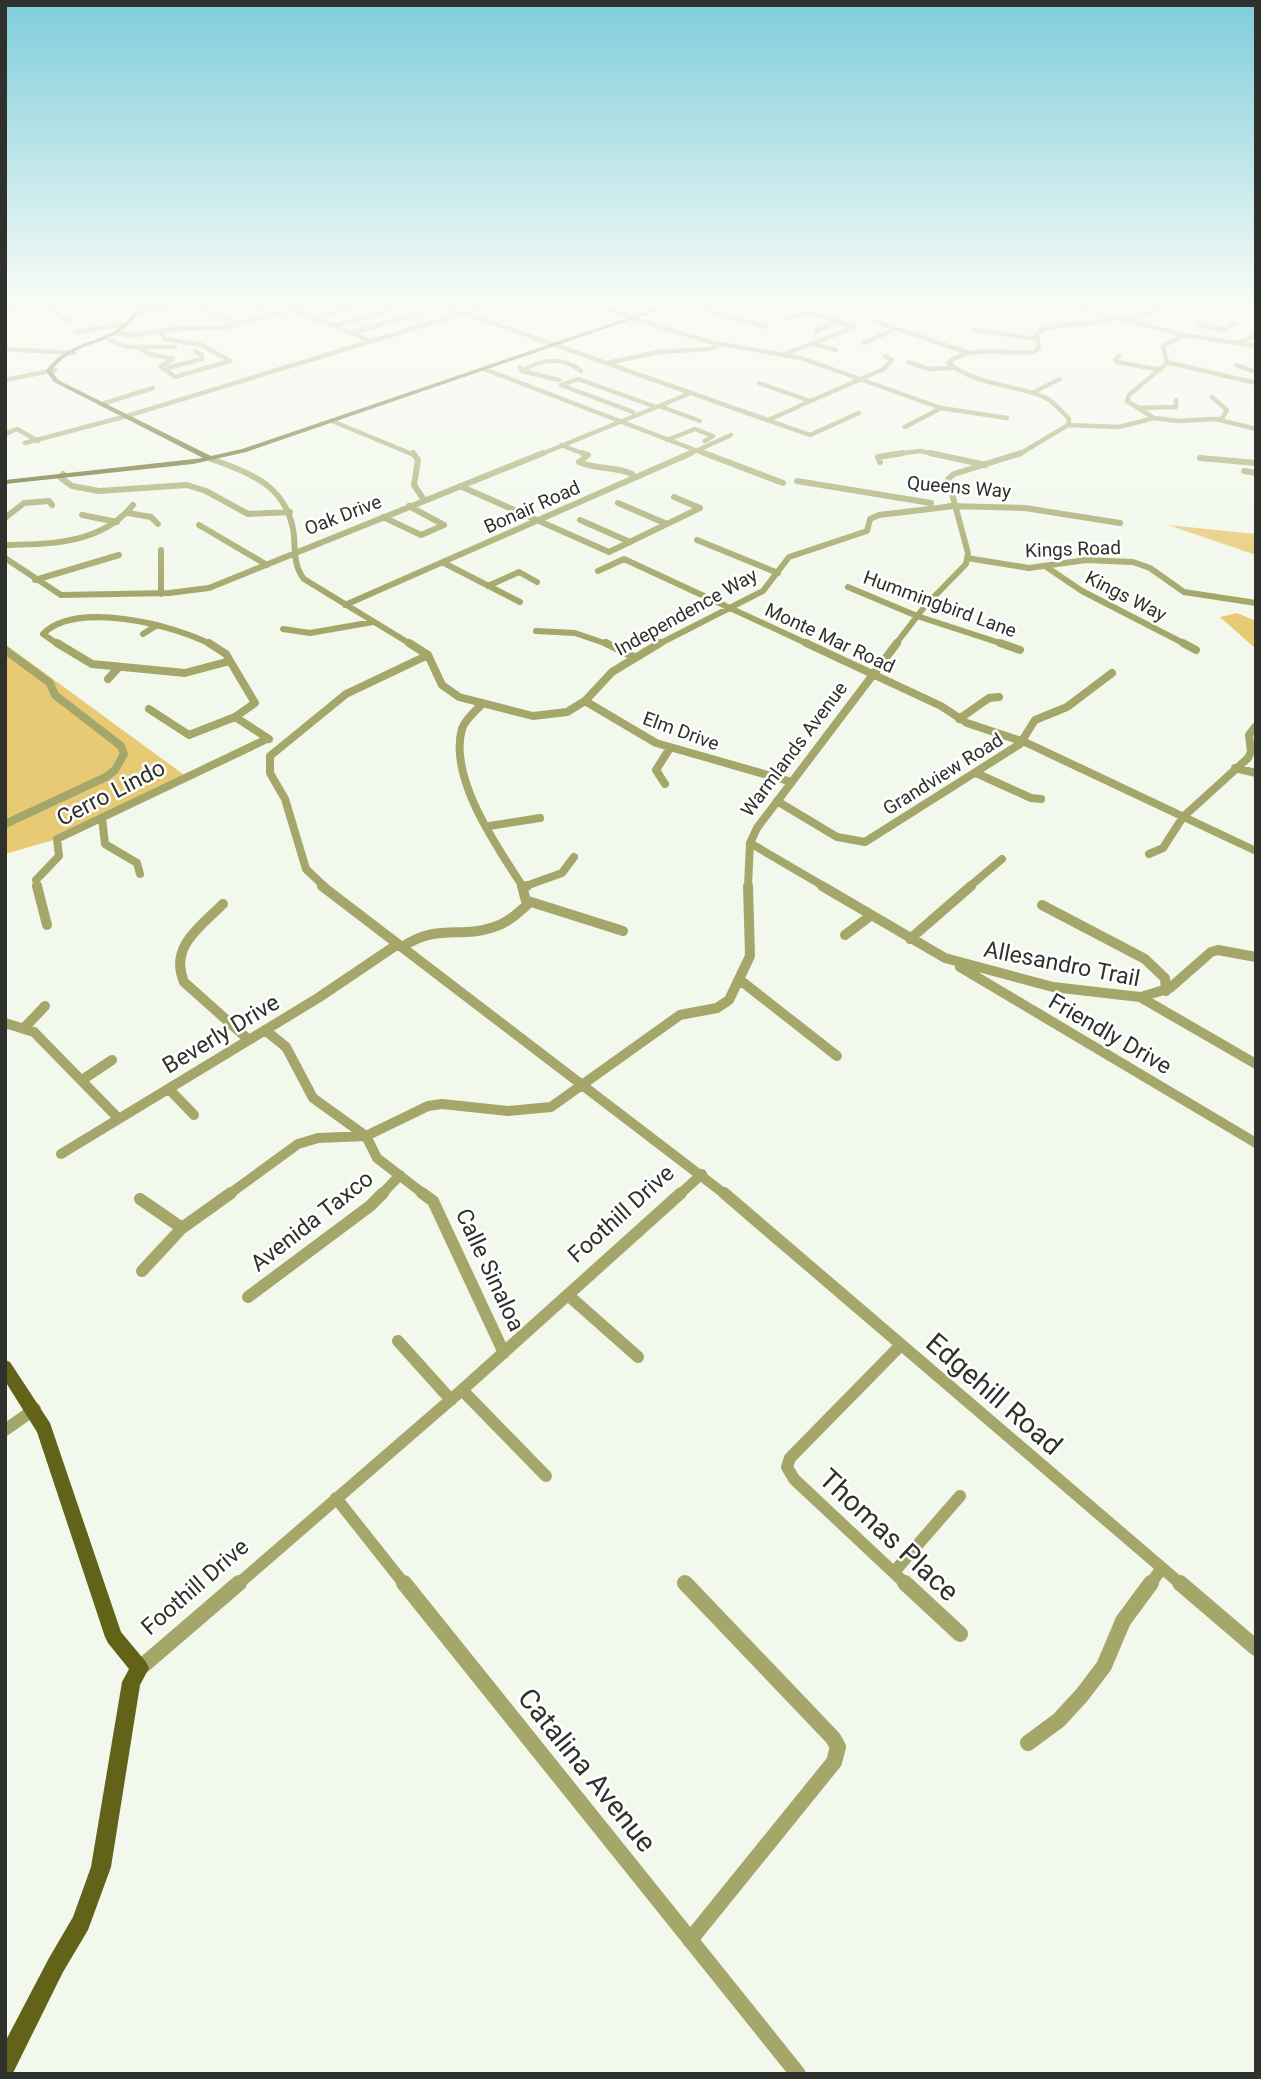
<svg xmlns="http://www.w3.org/2000/svg" width="1261" height="2079" font-family="Roboto,sans-serif">
<rect width="100%" height="100%" fill="#f2f8ec"/>
<path fill="#e8ca75" d="M1168,525L1256,534V555Z
M1237,613L1256,621V649L1220,617Z
M5,644L187,777L57,839L5,854Z"/>
<g fill="none" stroke-linecap="round" stroke-linejoin="round">
<path stroke="#a5a76a" stroke-width="4.5" d="M40,304L70,321
M101,304L109,309L146,304
M192,304L240,323
M243,304L272,315
M439,304L810,435L859,413
M687,304L767,327
M1197,304H1214
M1229,304H1251
M293,310L371,341
M5,311L35,304
M138,313L192,304
M314,318L366,304
M632,318L710,342L801,358L941,408L1007,418
M1128,320L1169,304
M873,321L966,352
M1200,325L1224,330L1235,323
M334,326L401,306
M974,330L1037,339
M816,331L839,321
M75,332L127,324
M114,333L136,335L173,329L223,328L314,304
M352,333L419,313
M1184,335L1256,346
M109,340L127,347H175
M864,343L895,329
M1238,343L1256,335
M813,344L836,350
M137,347L150,354L173,359L161,366L175,377L230,361L202,345L165,339L160,331
M5,349L74,353
M785,354L855,327L808,312L788,318
M1119,356L1115,360L1117,362L1161,370
M909,362L928,369L952,368
M1166,362L1256,383
M607,363L659,352L709,349L720,345
M1236,365L1256,372
M520,367L522,371C541,359 563,356 581,371
M163,369L202,359V355L195,351
M484,369L708,455
M522,371L559,380
M5,380L55,370
M759,383L810,401
M1032,393L1060,379
M1212,397L1227,410L1221,420
M105,403L153,388
M659,406L700,421
M799,406L884,369L892,360L885,356
M1138,408L1176,407V400
M633,412L561,385L578,379L656,407
M1154,418L1178,421L1216,419L1256,429
M768,420L798,407
M332,421L414,455
M1068,425L1119,427L1154,418L1127,401L1129,395L1167,363L1163,346L1184,335L1110,316
M905,427L941,408
M5,434L17,429L38,441
M667,440L695,429L713,436L705,441
M25,443L127,416L493,304
M561,445L587,455
M539,455L691,393
M687,455L731,435
M886,455L921,451L938,455
M1018,455L1068,425L1069,419C1062,412 1053,400 1044,397C1012,384 976,385 948,363C969,344 1008,355 1034,352L1039,348L1037,333C1056,320 1088,328 1110,319V316L1064,304"/>
<path stroke="#a5a76a" stroke-width="6" d="M413,453L418,460L414,485L424,500
M582,453L588,455L579,462C601,471 611,465 632,474
M704,453L783,483
M930,453L986,465
M1200,458L1256,463
M211,459C253,473 289,488 294,536C295,552 294,566 304,579L412,645
M880,462L878,457L903,453
M1244,471L1256,473
M63,474L61,478L72,486L99,491L187,485L206,491L248,514L290,512
M797,481L931,503
M460,486L609,552L700,508
M674,497L700,508
M618,503L667,524
M949,506L1025,508L1120,523
M128,513L151,517L158,524
M82,515L117,522
M383,517L421,535L444,525L409,506
M5,518L24,503L49,501L52,505
M580,520L630,542
M199,525L267,565
M697,540L778,573
M5,545C52,544 101,544 133,505
M161,550V594
M5,558L61,595L169,593L209,588L543,453
M967,558L1029,568L1086,560L1133,562L1150,568L1184,592L1256,603
M444,563L520,602
M1045,566L1082,591L1187,645
M598,571L624,559L810,645
M35,580L119,555
M488,586L519,572L537,582
M848,587L917,616L1006,645
M345,605L691,453
M283,629L310,633L373,622
M536,631L575,633L610,645
M143,634L157,625
M59,645L43,634C76,600 175,625 212,645
M657,645L763,591L789,557L867,531L870,519L879,515L954,506
M895,645L925,606L966,564L968,553L948,479L954,474L1021,453"/>
<path stroke="#a5a76a" stroke-width="8" d="M57,643L92,664L185,673L230,661
M209,643L226,654L230,661
M606,643L634,657
M806,643L941,706L967,723L1027,743L1256,851
M1000,643L1020,650
M1183,643L1196,650
M5,650L50,683L55,695L121,746L124,754L115,770L106,777L5,824
M428,655L442,685L459,697L533,716L567,712L585,701L612,672L660,643
M108,679L119,667
M585,701L656,743L792,782
M482,704C475,712 465,719 462,729C448,778 498,848 523,887
M149,709L189,735L235,717L255,703L230,661
M235,717L269,739
M959,719L989,698L999,697
M1235,768L1256,773
M976,773L1031,798L1041,799
M665,784L656,770L670,748
M777,801L837,837L865,842L1020,744L1035,720L1067,707L1112,673
M102,818L105,844L137,863L140,874
M489,826L540,818
M750,843L825,887
M1149,854L1163,848L1183,817L1248,758L1251,752L1249,735L1256,726
M38,887L36,880L59,856L57,839L267,739
M325,887L306,869L285,799L270,773V756L346,694L428,655L409,643
M523,887L562,873L574,857
M748,887L750,843L757,828L897,643
M969,887L1002,859"/>
<path stroke="#a5a76a" stroke-width="10" d="M37,886L47,925
M322,886L726,1195
M822,886L945,958L1053,987L1140,997L1256,1064
M523,887L527,886
M528,901L623,931
M223,904C200,927 169,947 184,982L249,1040
M1042,905L1145,959L1165,978L1166,991
M845,935L869,917
M910,939L971,886
M402,947C439,923 459,939 494,927C507,923 517,914 527,905L522,886
M960,967L1256,1143
M740,980L837,1056
M1141,997L1170,988L1211,952L1218,950L1256,957
M5,1023L34,1032L119,1119
M25,1027L45,1006
M265,1030L286,1047L313,1098L366,1136L377,1158L425,1195
M82,1080L112,1060
M169,1089L194,1115
M61,1154L318,998L398,944
M228,1195L298,1144L318,1138L366,1136L428,1106L442,1104L508,1111L551,1107L680,1015L717,1008L729,1000L750,956L748,886
M381,1195L400,1175
M679,1195L702,1174"/>
<path stroke="#a5a76a" stroke-width="12" d="M422,1193L433,1201L504,1353
M724,1193L1182,1585
M140,1199L182,1228
M142,1271L182,1228L231,1193
M568,1295L638,1357
M248,1297L370,1206L383,1193
M398,1341L451,1400
M900,1346L790,1458L787,1467L794,1479L907,1585
M462,1390L546,1476
M5,1430L35,1409
M336,1498L405,1585
M894,1572L960,1496
M237,1585L462,1390L681,1193
M1150,1585L1161,1569"/>
<path stroke="#a5a76a" stroke-width="16" d="M404,1583L798,2074
M685,1583L833,1738L838,1747L834,1762L690,1940
M905,1583L960,1634
M1180,1583L1256,1648
M140,1668L239,1583
M1028,1743L1059,1720L1082,1695L1104,1666L1123,1621L1151,1583"/>
<path fill="#626218" fill-rule="evenodd" d="M138,304H143C122,351 76,335 52,371L58,380L211,456L242,449L627,318L595,304H601L633,316L670,304H677L246,452L193,464L5,484V480L203,458L54,382L46,371C72,333 117,349 138,304Z
M5,1360L10,1362L50,1423L121,1632L146,1662L149,1668L140,1685L111,1867L88,1930L63,1972L13,2073L5,2074V2042L49,1958L73,1917L91,1867L122,1682L129,1669L108,1643L105,1637L37,1432L5,1381Z"/>
</g>
<linearGradient id="sky" x2="0" y2="1"><stop stop-color="#7ecddb"/><stop offset="0.51" stop-color="#f9fcf6"/><stop offset="1" stop-color="#f9fcf6" stop-opacity="0"/></linearGradient>
<rect width="1261" height="595" fill="url(#sky)"/>
<g text-anchor="middle" dominant-baseline="central" stroke-width="5" stroke-linejoin="round" paint-order="stroke">
<g font-size="19" fill="#2e312c" stroke="#fff">
<text transform="translate(959 487) rotate(5)">Queens Way</text>
<text transform="translate(532 507) rotate(-24)">Bonair Road</text>
<text transform="translate(343 515) rotate(-21)">Oak Drive</text>
<text transform="translate(1073 549) rotate(-2)">Kings Road</text>
<text transform="translate(1126 596) rotate(27)">Kings Way</text>
<text transform="translate(940 604) rotate(20)">Hummingbird Lane</text>
<text transform="translate(686 612) rotate(-29)">Independence Way</text>
<text transform="translate(830 638) rotate(25)">Monte Mar Road</text>
<text transform="translate(681 731) rotate(20)">Elm Drive</text>
<text transform="translate(794 749) rotate(-53)">Warmlands Avenue</text>
<text transform="translate(943 774) rotate(-32)">Grandview Road</text>
</g>
<g font-size="23" fill="#2e312c" stroke="#fff">
<text transform="translate(111 793) rotate(-27)">Cerro Lindo</text>
<text transform="translate(1062 964) rotate(11)">Allesandro Trail</text>
<text transform="translate(221 1034) rotate(-31)">Beverly Drive</text>
<text transform="translate(1110 1034) rotate(30)">Friendly Drive</text>
<text transform="translate(621 1214) rotate(-42)">Foothill Drive</text>
<text transform="translate(312 1221) rotate(-38)">Avenida Taxco</text>
<text transform="translate(490 1270) rotate(65)">Calle Sinaloa</text>
<text transform="translate(195 1587) rotate(-41)">Foothill Drive</text>
</g>
<g font-size="28" fill="#2e312c" stroke="#fff">
<text transform="translate(994 1394) rotate(41)">Edgehill Road</text>
<text transform="translate(889 1535) rotate(43)">Thomas Place</text>
<text transform="translate(587 1770) rotate(51)">Catalina Avenue</text>
</g>
</g>
<rect width="1261" height="2079" fill="none" stroke="#2e312c" stroke-width="14"/>
</svg>
